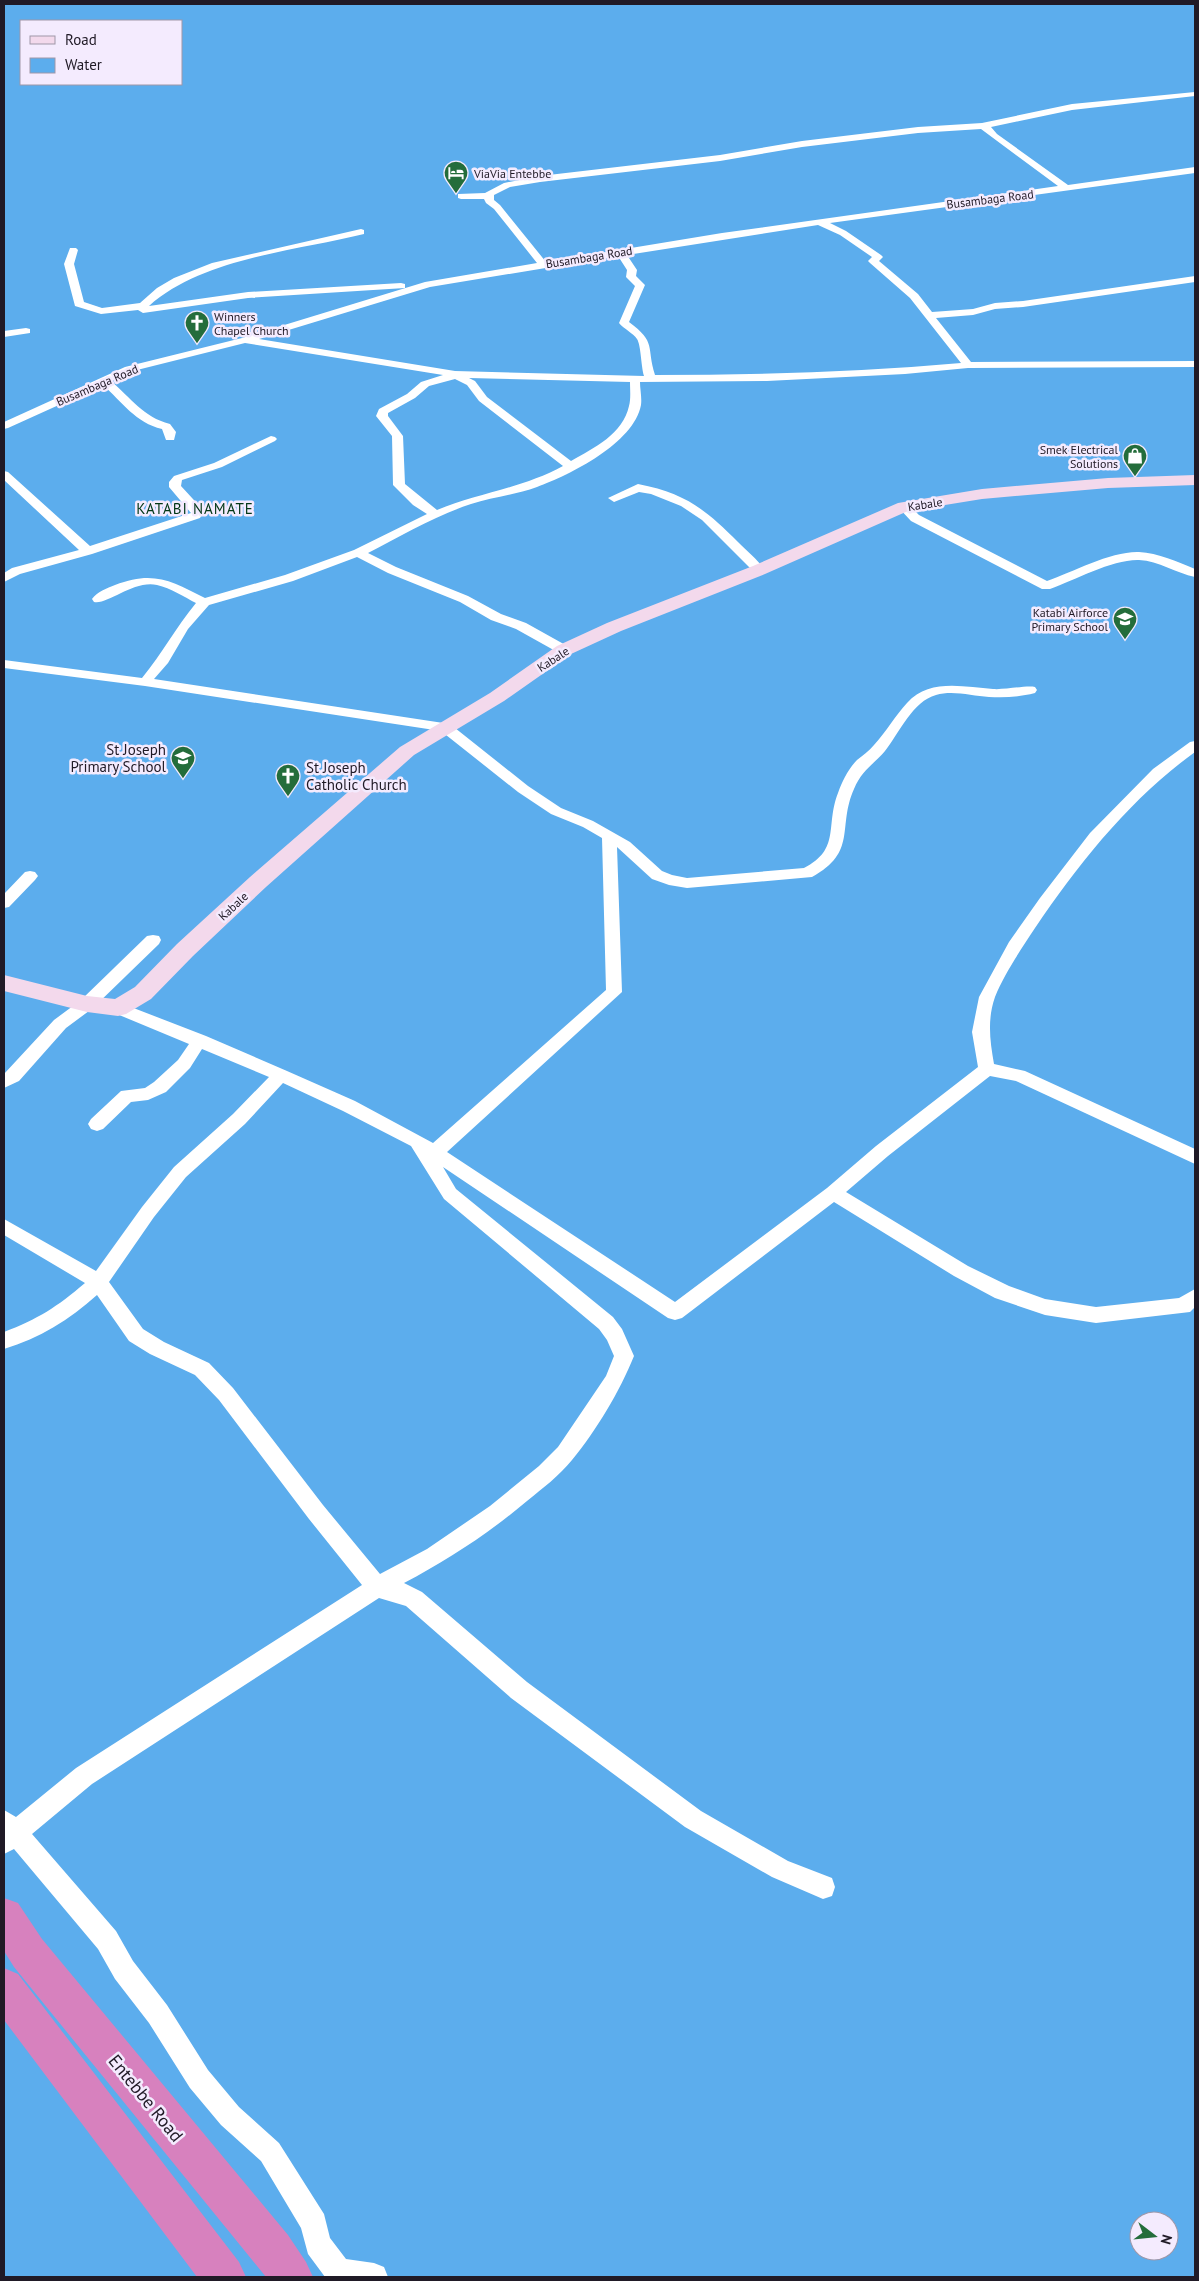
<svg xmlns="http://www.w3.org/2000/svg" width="1199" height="2281" font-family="'PT Sans',sans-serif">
<rect width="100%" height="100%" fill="#f4ebfe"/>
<path fill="#5caded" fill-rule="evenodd" d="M4,4H1195V2277H4ZM21,21H181V84H21ZM1139,2221H1169V2251H1139Z"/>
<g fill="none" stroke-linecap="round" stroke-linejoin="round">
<path fill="#fff" fill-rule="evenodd" d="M1195,92V96L1072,110L991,127L997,134L1068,185L1195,167V173L830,223L846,231L881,255L883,257L879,261L918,294L932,312L973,309L995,303L1023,301L1195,276V282L1023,307L995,309L973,315L936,318L971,362L1195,361V367L968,368L905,374L767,381L640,382C640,389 642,398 641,405C634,443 570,475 537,487C515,495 492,497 471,504C435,516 401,536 368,553L396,567L468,596L501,614L526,623L569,647L571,650L569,653H559L516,629L491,620L460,602L388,573L357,557L293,581L209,605L188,629L168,663L154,679L450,724L528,786L561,808L593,821L630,842L662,871L672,875L687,878L804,868C841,849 825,826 838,793C842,782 848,769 857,760C863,755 869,751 874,745C886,732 895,716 907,703C929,678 964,687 993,689C1005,690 1027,685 1035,687L1037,690L1035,693C1019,697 1005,698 989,697C972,696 953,690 936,695C913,701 899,733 885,751C873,765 862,770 854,789C837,827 858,852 812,877L687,888L669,885L652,879L617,847L622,992L447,1152L675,1302L827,1188L876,1146L978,1067L972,1032L979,997L1009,942L1040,898L1090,833L1153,769L1190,742L1195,741V752C1130,799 1080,862 1035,928C1022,948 1004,974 995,997C987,1020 990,1041 994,1064L1025,1071L1195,1149V1164L1016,1081L990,1076L888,1156L846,1192L968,1266L1009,1286L1045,1299L1096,1307L1179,1298L1195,1289V1307L1190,1312L1096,1323L1045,1315L995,1298L954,1276L834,1202L682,1318L675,1320L668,1318L443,1167L456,1189L613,1317L622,1329L634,1356C620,1391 596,1431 572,1460C559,1476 543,1488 527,1501C489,1533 448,1560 404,1583L422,1592L527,1682L701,1811L788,1861L832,1878L835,1887L832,1896L823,1899L772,1877L685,1827L511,1698L406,1606L379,1598L92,1784L32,1834L116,1931L133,1961L167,2005L208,2070L239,2107L279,2143L324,2214L330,2238L346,2259L374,2263L384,2267L388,2277H325L308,2254L301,2228L261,2161L221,2125L190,2088L149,2023L115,1979L98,1949L14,1849L4,1854V1810L16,1817L76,1768L362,1585L309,1519L219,1400L195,1375L150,1354L129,1341L97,1295C69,1320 40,1338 4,1349V1332C38,1319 57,1307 85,1283L4,1235V1219L96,1271L142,1207L174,1167L233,1114L269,1077L202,1049L190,1068L166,1092L148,1100L131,1102L103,1129L97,1131L91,1129L88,1124L91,1119L121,1091L145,1088L154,1082L178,1060L189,1044L112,1012L110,1008L112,1004L118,1002L206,1036L287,1071L355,1101L433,1143L606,990L602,838L583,827L551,814L518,792L441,731L145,686L4,668V660L142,678C162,654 176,627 196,603C184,597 171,588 157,585C133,580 108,605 94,602L92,599C97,592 107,588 115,585C153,570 172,581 205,598L285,575L354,550L427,514L413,505L393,485L392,436L376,416L379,409L407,394L421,382L443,375L245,343L133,371L111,381C131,398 143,417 170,424L176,432L174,440H166L162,429C136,423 122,402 103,385L8,428L4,429V422L125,367L242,338L425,282L537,263L494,209L486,203L484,199H461L458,198V194L485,193L504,183L540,176L720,155L802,141L918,127L982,123L1072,104ZM981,129L1058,186L722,233L546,262L500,205L494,200V195L510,187L540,182L720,161L802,147L918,133ZM818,225L840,235L872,257L868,261L870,263L910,298L961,363C859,372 757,375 655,375C646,346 657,343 629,322L645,285L636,276L637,270L627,255ZM618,256L627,270L626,277L635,286L619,323C624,329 633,333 637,339C641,345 641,366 644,376L455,371L259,339L430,287ZM469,378L630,382C630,389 631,399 629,406C623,434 594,448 571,461L487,397L475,381ZM455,379L467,385L479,401L563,466C523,488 478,493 437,510L405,484L403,436L388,416V413L415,398L429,386ZM283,1083L343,1111L411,1146L444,1199L599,1329L607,1340L614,1356L606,1376L558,1447L539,1466L490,1506L427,1549L380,1574L323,1505L233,1388L209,1363L164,1342L143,1329L109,1282L154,1217L186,1177L245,1124Z
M361,229L364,230V234C295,251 203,258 149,306L248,292L401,283L405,284V288L248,298L143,313L138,310L101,314L75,306L64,264L70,248H76L78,250L74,264L84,302L102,308L140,303L157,288L174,278L212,263Z
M26,328L30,329V333L4,337V331Z
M271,436L275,437L277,439L275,441L222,467L182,480L181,486L204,511L200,518L92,554L20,574L4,582V573L12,568L79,550L4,480V471L8,472L90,546L191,513L169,487V482L174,476L214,463Z
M638,484C685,493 705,509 738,542C747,551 758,560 765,570L759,574L755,573L702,520L681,506L651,494L639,492L614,502L608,498Z
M904,503L908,504L919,515L1047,581C1073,572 1111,551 1139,552C1158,553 1178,562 1195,569V577C1176,573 1159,561 1139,560C1113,559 1075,580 1050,589H1042L911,521L898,507Z
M30,871L35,872L38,876L35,880L9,907L4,908V894L25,872Z
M153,935L159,936L161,940L159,944L93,1008L66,1028L19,1081L4,1088V1074L54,1020L81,1000L147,936Z"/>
<path fill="#f3d9ec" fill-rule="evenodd" d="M1195,475V485L1108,488L982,499L908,511L765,574L621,631L571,654L504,701L414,755L266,887L193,956L151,999L126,1014L118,1016L87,1012L4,991V975L87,996L115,999L135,987L177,944L250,877L400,747L490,693L557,646L607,623L753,566L898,503L982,489L1108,478Z"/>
<path fill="#d781be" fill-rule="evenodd" d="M4,1898L18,1903L42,1939L288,2235L306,2262L313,2277H266L14,1967L4,1951Z
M4,1968L18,1974L239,2262L246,2277H197L4,2020Z"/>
</g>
<defs>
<symbol id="hotel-pin" viewBox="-11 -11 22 30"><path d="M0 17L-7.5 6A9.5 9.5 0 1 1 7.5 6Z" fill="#246d3b" stroke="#f4ebfe"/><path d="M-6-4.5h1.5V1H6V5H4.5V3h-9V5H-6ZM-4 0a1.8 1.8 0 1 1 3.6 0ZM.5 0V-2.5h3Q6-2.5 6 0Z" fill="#fff"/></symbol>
<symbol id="church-pin" viewBox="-11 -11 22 30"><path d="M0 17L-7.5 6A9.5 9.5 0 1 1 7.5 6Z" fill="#246d3b" stroke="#f4ebfe"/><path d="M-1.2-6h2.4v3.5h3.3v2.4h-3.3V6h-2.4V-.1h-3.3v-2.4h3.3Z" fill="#fff"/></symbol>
<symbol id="shop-pin" viewBox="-11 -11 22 30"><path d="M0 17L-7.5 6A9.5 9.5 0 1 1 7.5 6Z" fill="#246d3b" stroke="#f4ebfe"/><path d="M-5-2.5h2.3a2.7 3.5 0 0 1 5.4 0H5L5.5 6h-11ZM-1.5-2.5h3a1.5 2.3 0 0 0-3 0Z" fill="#fff"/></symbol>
<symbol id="school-pin" viewBox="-11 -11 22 30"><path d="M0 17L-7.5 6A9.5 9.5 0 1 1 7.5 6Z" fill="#246d3b" stroke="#f4ebfe"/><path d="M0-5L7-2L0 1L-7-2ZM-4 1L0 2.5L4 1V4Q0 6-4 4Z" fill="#fff"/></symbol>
</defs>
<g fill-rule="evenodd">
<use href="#hotel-pin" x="442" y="159" width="28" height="38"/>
<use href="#church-pin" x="183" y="309" width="28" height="38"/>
<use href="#shop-pin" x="1121" y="442" width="28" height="38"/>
<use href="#school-pin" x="1111" y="605" width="28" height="38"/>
<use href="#school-pin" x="169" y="744" width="28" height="38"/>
<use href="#church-pin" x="274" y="762" width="28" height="38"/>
</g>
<g text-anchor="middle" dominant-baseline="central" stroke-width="5" stroke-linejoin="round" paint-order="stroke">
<g font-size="12" fill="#201a26" stroke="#f4ebfe" text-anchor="start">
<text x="474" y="173">ViaVia Entebbe</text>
<text x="214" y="316">Winners<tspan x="214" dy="14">Chapel Church</tspan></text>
<text x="1118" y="449" text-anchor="end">Smek Electrical<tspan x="1118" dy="14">Solutions</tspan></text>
<text x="1108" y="612" text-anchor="end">Katabi Airforce<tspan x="1108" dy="14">Primary School</tspan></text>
</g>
<g font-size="12" fill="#201a26" stroke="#f4ebfe">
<text transform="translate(990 199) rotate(-7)">Busambaga Road</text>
<text transform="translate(589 257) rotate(-9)">Busambaga Road</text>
<text transform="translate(97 385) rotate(-23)">Busambaga Road</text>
<text transform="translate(925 504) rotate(-9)">Kabale</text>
<text transform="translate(553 659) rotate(-33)">Kabale</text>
<text transform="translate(233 906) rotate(-43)">Kabale</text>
</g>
<g font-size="15" letter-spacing="1" fill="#023816" stroke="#f4ebfe">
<text x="195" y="508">KATABI NAMATE</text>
</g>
<g font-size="15" fill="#201a26" stroke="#f4ebfe" text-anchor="end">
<text x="166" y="749">St Joseph<tspan x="166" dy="17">Primary School</tspan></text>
<text x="306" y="767" text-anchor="start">St Joseph<tspan x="306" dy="17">Catholic Church</tspan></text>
</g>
<g font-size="18" fill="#201a26" stroke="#f4ebfe">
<text transform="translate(146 2098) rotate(51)">Entebbe Road</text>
</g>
</g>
<rect width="1199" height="2281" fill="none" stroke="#201a26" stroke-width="10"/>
<rect x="20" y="20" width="162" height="65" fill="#f4ebfe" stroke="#9f97a8"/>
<rect x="30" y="36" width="25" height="8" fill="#f3d9ec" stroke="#9f97a8"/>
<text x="65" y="45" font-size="15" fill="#201a26">Road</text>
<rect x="30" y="58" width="25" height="15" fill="#5caded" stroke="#9f97a8"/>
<text x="65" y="70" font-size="15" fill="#201a26">Water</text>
<g transform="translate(1154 2236) rotate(106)"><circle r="24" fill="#f4ebfe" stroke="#9f97a8"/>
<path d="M0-4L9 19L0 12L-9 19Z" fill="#246d3b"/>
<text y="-8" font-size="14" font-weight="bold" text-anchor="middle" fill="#201a26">N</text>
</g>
</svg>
